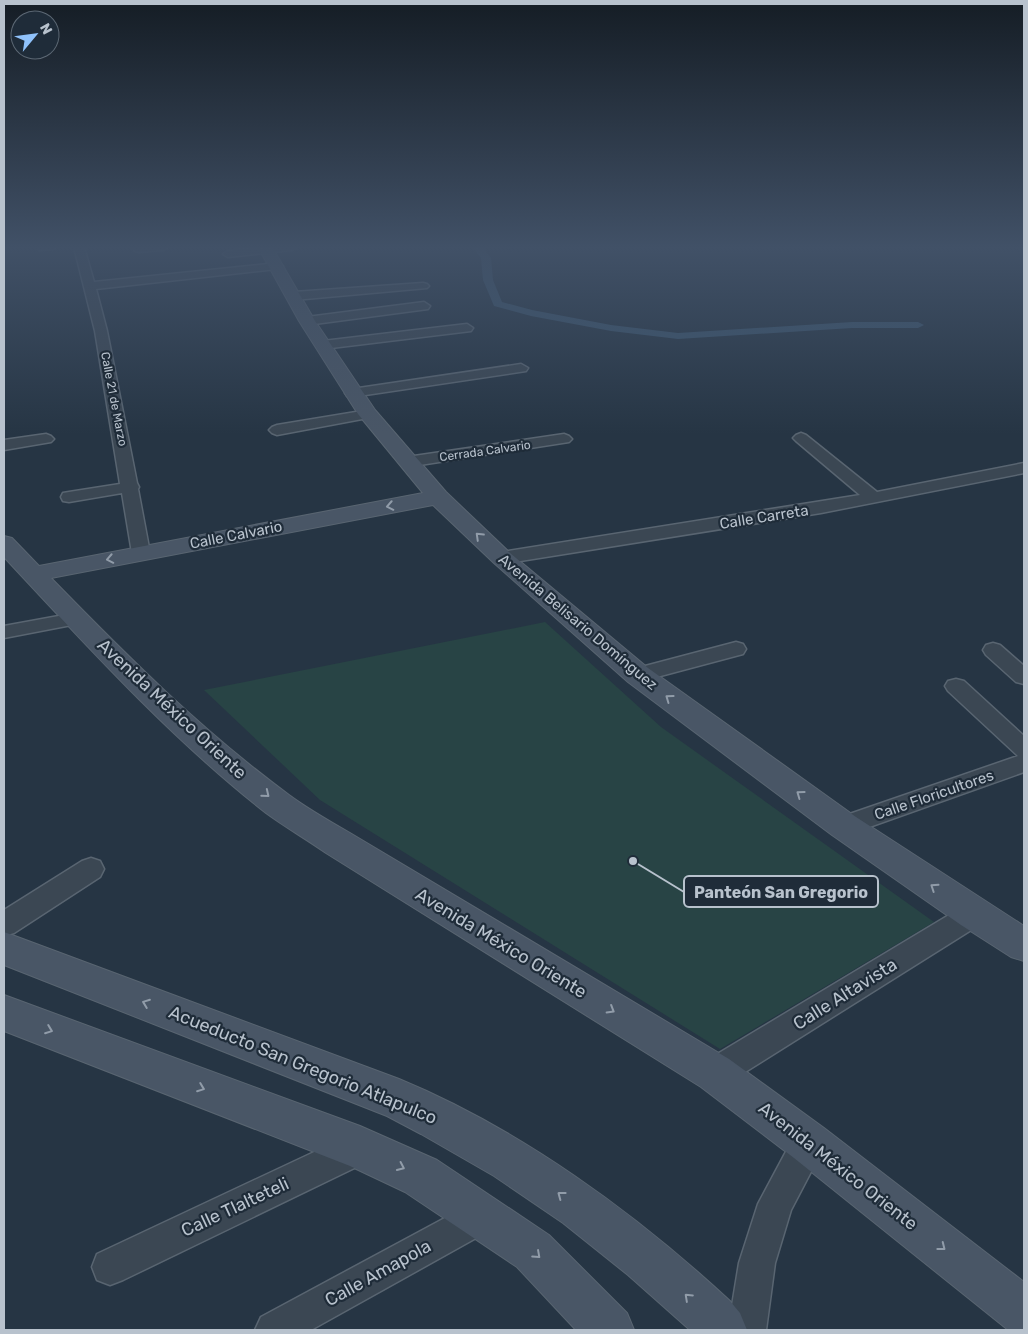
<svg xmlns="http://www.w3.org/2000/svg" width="1028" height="1334" font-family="Rubik,sans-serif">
<rect width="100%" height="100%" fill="#263544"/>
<path fill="#284445" d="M545,622L661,727L934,922L720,1049L320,800L204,690Z"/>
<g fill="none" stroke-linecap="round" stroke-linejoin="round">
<path fill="#3b556d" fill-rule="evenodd" d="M472,247H482L491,258L493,280L502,302L532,310L611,325L678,333L852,322H918L924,325L918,328H852L678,339L611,331L531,316L494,306L483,280L481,258Z"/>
<defs>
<path id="street" d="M38,247H55L54,249L39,250Z
M74,247H84L94,282L277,263L283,266L277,269L96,289L107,331L137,483L139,487L138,489L150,553L147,557L141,559L135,557L132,553L122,493L69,502L63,501L61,497L63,493L69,492L120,484L95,331Z
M135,247H168L163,250L139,252L135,251L134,249Z
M265,247H297L292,250L228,257L223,254L228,251Z
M423,283L427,284L429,286L427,288L294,300L288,296L294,292Z
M424,302L430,306L428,309L307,325L301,321L307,317Z
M467,324L473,328L471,331L323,349L316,345L323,341Z
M521,364L528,368L526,371L352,397L347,396L345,393L347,390L352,389Z
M368,410L373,411L375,414L373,417L277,435L272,433L269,430L272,427L277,425Z
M801,433L806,435L877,492L1024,463V473L821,513L502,564L495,562L493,558L495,554L502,552L860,495L796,441L793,438L796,435Z
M46,434L51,436L54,439L51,442L4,450V440Z
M564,434L569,436L572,439L569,442L407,467L401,465L399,462L401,459L407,457Z
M75,613L82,615L85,619L82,623L4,638V626Z
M736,642L743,644L746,649L743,654L638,682L630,680L627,675L630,670Z
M993,643L1000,645L1024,666V684L1016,682L986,655L983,650L986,645Z
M956,679L964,681L1024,736V772L844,836L835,833L831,826L835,819L1018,756L948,691L945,686L948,681Z
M91,858L100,861L104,869L100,877L14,933L4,936V910L82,861Z
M974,902L984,906L988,914L984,922L726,1084L715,1089L704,1084L699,1073L704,1062L964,906Z
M809,1126L821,1131L826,1143L791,1210L775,1263L766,1330H728L739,1263L758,1204L797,1131Z
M359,1131L371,1136L376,1148L371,1160L123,1280L110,1285L97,1280L92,1267L97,1254Z
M482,1198L494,1204L500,1216L494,1228L311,1330H255L261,1317Z"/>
<path id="secondary" d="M258,247H272L315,321L375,410L446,492L510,553L648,668L856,817L1024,926V961L1011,957L961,925L832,835L628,682L494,563L433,505L51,578C126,655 202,731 289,795C308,809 329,821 350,833L729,1059L824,1128L1024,1282V1330L1007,1329L794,1158L701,1087L326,853C306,839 285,827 266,813C169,737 87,646 4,557V536L12,538L39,566L423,493L358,414L299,321Z
M4,932L399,1079C520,1129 635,1213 730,1301L740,1313L747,1330H690L628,1275L563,1223L494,1176L421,1134L387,1116L4,965Z
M4,995L360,1126L437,1160L549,1235L627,1313L634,1330H576L517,1267L405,1192L350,1166L4,1031Z"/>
</defs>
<use href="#street" stroke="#596571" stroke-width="3"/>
<use href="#secondary" stroke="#596571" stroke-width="2"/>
<use href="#street" fill="#3b4753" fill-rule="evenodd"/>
<use href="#secondary" fill="#495666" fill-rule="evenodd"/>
</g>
<defs><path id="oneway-chevron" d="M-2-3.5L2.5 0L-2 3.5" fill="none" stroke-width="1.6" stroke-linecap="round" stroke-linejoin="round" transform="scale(1.25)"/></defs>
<g stroke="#919ca9">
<use href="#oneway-chevron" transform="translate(390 506) rotate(169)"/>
<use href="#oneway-chevron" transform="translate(479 536) rotate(-136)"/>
<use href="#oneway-chevron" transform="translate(110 559) rotate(169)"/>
<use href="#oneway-chevron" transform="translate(669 698) rotate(-144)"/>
<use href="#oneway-chevron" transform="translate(266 794) rotate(39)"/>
<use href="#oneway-chevron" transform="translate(800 794) rotate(-144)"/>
<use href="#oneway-chevron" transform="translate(934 887) rotate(-146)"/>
<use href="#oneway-chevron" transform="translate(146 1003) rotate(-159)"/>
<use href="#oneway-chevron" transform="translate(611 1010) rotate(31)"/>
<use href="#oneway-chevron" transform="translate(49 1030) rotate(21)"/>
<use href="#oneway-chevron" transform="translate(201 1088) rotate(21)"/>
<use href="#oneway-chevron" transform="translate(401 1167) rotate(25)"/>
<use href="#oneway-chevron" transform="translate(561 1195) rotate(-143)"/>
<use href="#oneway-chevron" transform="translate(942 1247) rotate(38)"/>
<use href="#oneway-chevron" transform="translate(537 1255) rotate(42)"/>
<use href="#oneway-chevron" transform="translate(688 1297) rotate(-137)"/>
</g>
<linearGradient id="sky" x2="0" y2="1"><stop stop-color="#151d25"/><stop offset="0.57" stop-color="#415167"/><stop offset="1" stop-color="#415167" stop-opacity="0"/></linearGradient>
<rect width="1028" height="434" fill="url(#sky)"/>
<g text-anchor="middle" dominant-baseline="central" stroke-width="4.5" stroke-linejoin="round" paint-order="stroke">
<g font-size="12" fill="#b8c2cd" stroke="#1f2c39">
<text transform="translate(114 399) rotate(79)">Calle 21 de Marzo</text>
<text transform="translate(485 451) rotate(-8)">Cerrada Calvario</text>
</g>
<g font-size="15" fill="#b8c2cd" stroke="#1f2c39">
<text transform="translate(764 517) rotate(-9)">Calle Carreta</text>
<text transform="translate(236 535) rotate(-11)">Calle Calvario</text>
<text transform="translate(578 622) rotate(40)">Avenida Belisario Domínguez</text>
<text transform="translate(934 795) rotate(-19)">Calle Floricultores</text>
</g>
<g font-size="18" fill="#b8c2cd" stroke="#1f2c39">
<text transform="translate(172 709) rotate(43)">Avenida México Oriente</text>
<text transform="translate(501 943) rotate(31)">Avenida México Oriente</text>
<text transform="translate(845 994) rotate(-32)">Calle Altavista</text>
<text transform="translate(303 1065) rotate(22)">Acueducto San Gregorio Atlapulco</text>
<text transform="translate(838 1166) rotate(38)">Avenida México Oriente</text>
<text transform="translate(235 1207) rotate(-25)">Calle Tlalteteli</text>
<text transform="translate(378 1273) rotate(-29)">Calle Amapola</text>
</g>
</g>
<path fill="none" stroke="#b8c2cd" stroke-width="2" d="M633 861L684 892"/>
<circle fill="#b8c2cd" stroke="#1f2c39" stroke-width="2" cx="633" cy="861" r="5"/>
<rect fill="#1f2c39" stroke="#b8c2cd" stroke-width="2" x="684" y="876" width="194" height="31" rx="5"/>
<g font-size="16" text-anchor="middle" font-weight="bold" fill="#b8c2cd">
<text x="781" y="898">Panteón San Gregorio</text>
</g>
<rect width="1028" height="1334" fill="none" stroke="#b8c2cd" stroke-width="10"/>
<g transform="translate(35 35) rotate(61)"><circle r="24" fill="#1f2c39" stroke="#5c6874"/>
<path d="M0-4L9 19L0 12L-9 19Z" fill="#8fc2fb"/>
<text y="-8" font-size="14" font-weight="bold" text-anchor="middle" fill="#b8c2cd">N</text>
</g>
</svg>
